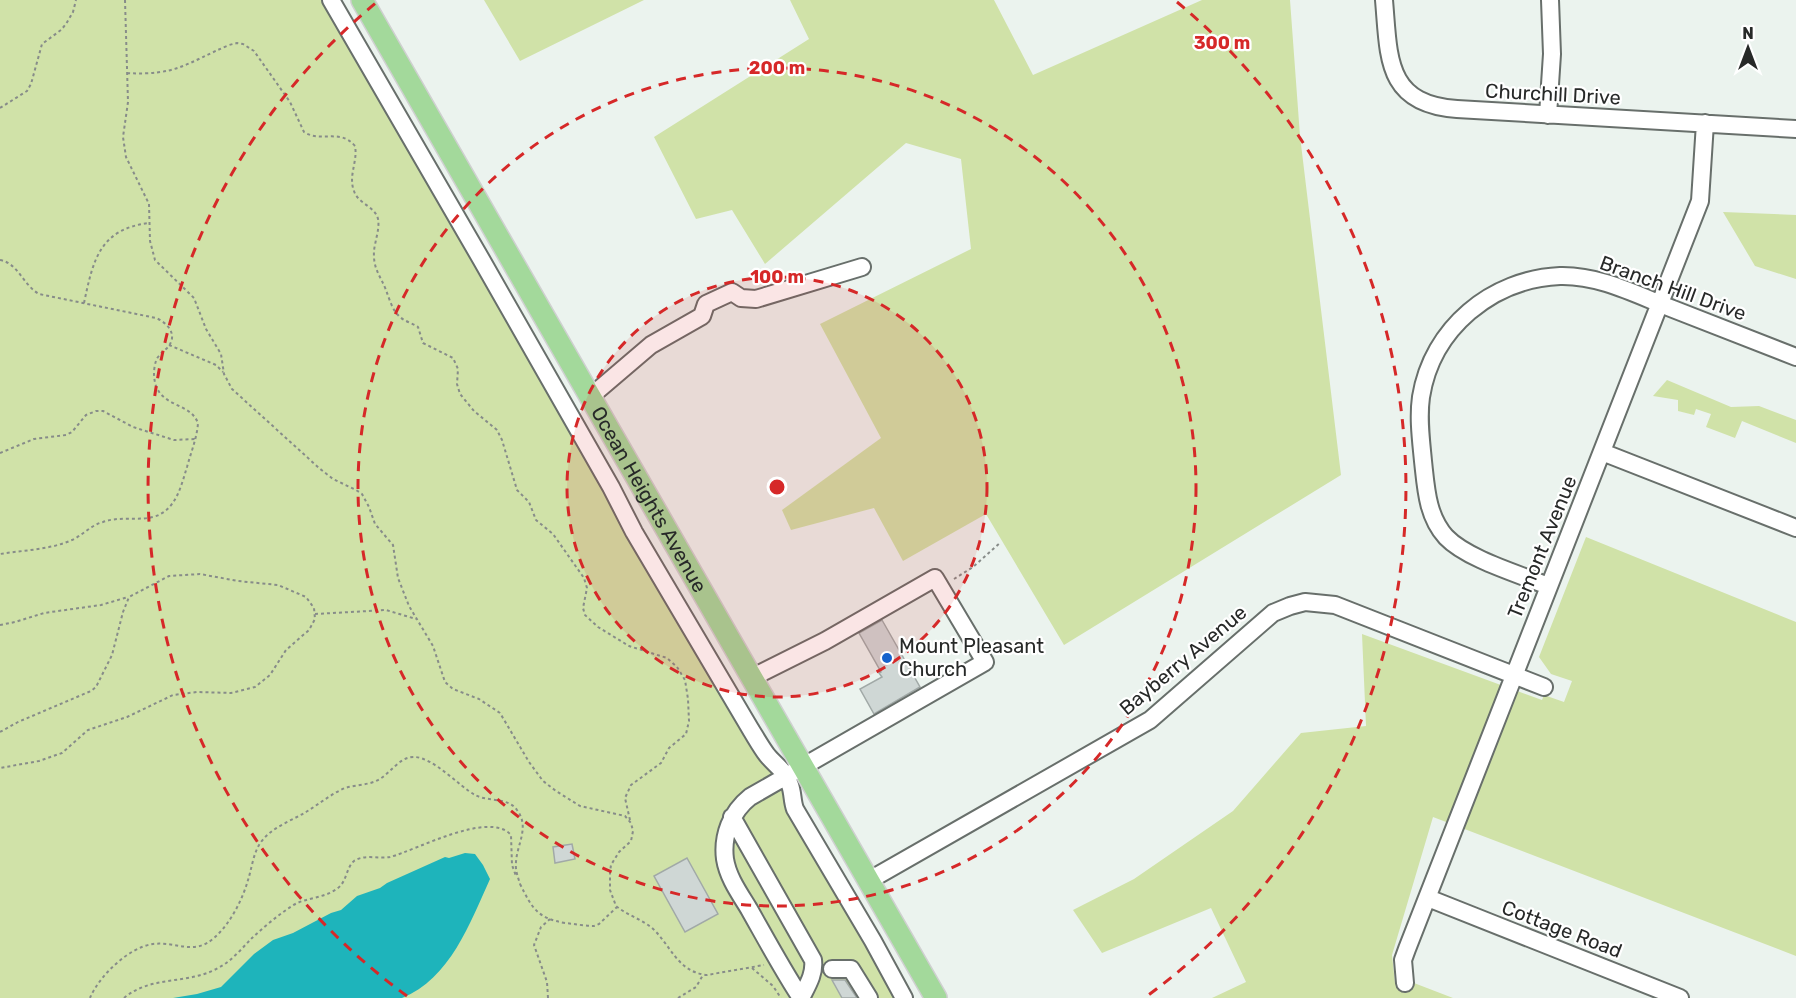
<svg xmlns="http://www.w3.org/2000/svg" width="1796" height="998" font-family="Rubik,sans-serif">
<rect width="100%" height="100%" fill="#ebf3ee"/>
<path fill="#d0e2a8" d="M0,0H336L899,998H0Z
M484,0H644L520,61Z
M790,0H994L1033,75L1202,0H1290L1300,136L1341,475L1064,645L986,514L903,561L874,508L791,530L782,510L881,438L820,324L971,249L961,159L906,143L765,264L732,210L696,219L654,137L809,39Z
M1723,212L1796,215V279L1755,266Z
M1667,380L1731,407L1759,406L1796,420V443L1742,421L1735,438L1706,427L1711,414L1696,409L1694,415L1678,411V400L1653,396Z
M1586,537L1796,622V956L1433,817L1392,955L1395,983H1414L1453,998H1212L1246,982L1211,908L1102,953L1073,910L1134,879L1233,811L1301,733L1366,726L1362,634L1542,700L1544,695L1564,702L1572,681L1551,674L1539,657Z"/>
<path fill="#1eb4bb" d="M465,853L475,854L483,865L490,879C470,923 450,979 402,998H173L197,994L221,987L254,954L273,940L293,933L331,913L341,910L357,896L380,888L387,883L445,857L449,858Z"/>
<path fill="#cfd7d5" stroke="#a1a9a7" stroke-width="1.5" d="M882,620L920,687L874,714L860,689L882,677L879,673L881,672L859,633Z
M572,844L575,859L555,863L553,847Z
M687,858L718,914L685,932L654,876Z
M832,980H845L857,998H842Z"/>
<g fill="none" stroke-linecap="round" stroke-linejoin="round">
<defs>
<path id="minor" d="M331,0L481,259L611,487L634,532L751,730C756,738 761,747 767,755C775,765 786,771 790,785C793,793 792,801 795,809L873,941L904,998
M1384,0C1389,57 1385,104 1457,109L1796,129
M1548,115L1552,54L1550,0
M590,397L651,345L702,316L706,304L732,292L741,298L756,299L862,267
M1602,452L1796,528
M1548,586C1519,574 1467,559 1446,537C1427,516 1426,488 1423,461C1421,440 1418,418 1421,397C1432,328 1492,279 1560,276C1600,275 1637,295 1673,309C1714,325 1755,341 1796,357
M751,678L825,641L935,578L985,662L750,797C731,812 722,836 725,859C728,878 740,894 749,909C766,939 782,969 801,998
M732,817L813,960C815,974 807,986 801,998
M868,881L1150,720L1273,613L1290,606L1305,602L1335,605L1544,687
M1428,898L1680,998
M832,969H851L869,998
M1405,983L1403,960L1407,949L1700,201L1705,123"/>
<g id="major">
<path id="s1" d="M362,0L936,998"/>
</g>
</defs>
<use href="#minor" stroke="#686f6b" stroke-width="20"/>
<use href="#major" stroke="#cfd0d0" stroke-width="24"/>
<path stroke="#878c89" stroke-width="2" stroke-dasharray="3 3" stroke-linecap="butt" d="M125,0L128,102L123,137L126,157L149,204L150,241L155,260L194,298L206,329L221,354L224,374L232,389L319,468L333,479L356,490L362,494L369,507L375,524L393,545L398,578L409,606L433,646L445,682L453,689L479,699L500,713L529,762L543,781L556,791L580,806L625,816L631,823L633,831L631,841L619,852L611,865L610,872V890L616,906C627,915 641,919 652,928C671,945 677,972 707,975L764,965
M127,73C176,76 187,63 229,45L237,43L243,44L254,51L290,102L304,132C321,143 340,128 355,146C358,161 348,176 354,191C358,204 375,206 378,219C380,228 375,241 374,251C373,269 380,275 386,290C389,298 392,309 398,315C403,321 412,323 418,327L423,343L453,358L458,369L457,384L460,394L474,411L497,430L502,440L517,490L529,502L536,520L553,534L584,578L587,588L583,608L585,615L598,627L629,646L667,658L677,667L685,680L688,699L689,721L686,734L669,748L661,763L631,785L625,798L630,820
M0,108L27,91L31,84L42,44L61,30L66,24L73,12L76,0
M0,260C18,263 23,285 39,294L156,318C168,323 178,335 168,347C165,350 161,353 158,357C155,361 154,369 154,374C155,409 189,400 198,423C197,438 191,452 187,467C181,486 176,511 153,517C137,521 119,516 103,522C91,525 83,535 72,540C49,550 24,550 0,554
M84,303C93,261 99,229 149,223
M169,345L216,365L223,372
M0,453L34,439L66,435L72,432L86,415L96,411H103L133,427L174,440L195,439
M954,579L973,567L1001,542
M315,614L386,610L416,619
M0,625L15,622L44,613L101,605L128,597
M0,732L18,722L91,691L96,687L112,655L123,612L129,597L169,576L200,574L238,581L278,585L306,597L314,608L315,619L309,630L286,650L270,675L255,687L231,693L197,692L173,695L127,717L88,730L62,753L39,761L0,768
M520,884C532,908 537,918 565,923C575,924 585,926 594,926L599,924L617,907
M752,968L773,986L781,998
M90,998C99,976 129,947 153,944C175,941 194,956 214,938C230,924 242,901 248,880C252,868 253,853 261,842C272,827 291,821 306,812C319,804 331,794 345,788C355,785 367,785 376,781C390,775 398,757 414,757C433,757 459,786 475,795C488,802 508,797 517,810C530,827 517,844 516,862C515,870 518,877 520,884
M124,998C151,975 188,985 218,968C232,961 242,948 252,938C264,927 278,915 292,906C305,897 324,899 338,888C347,881 346,868 354,861C364,854 379,859 390,857C417,850 489,810 511,835L512,865L516,876
M548,998L547,982L534,945L541,927L550,919
M678,998L696,987L703,975"/>
<use href="#minor" stroke="#fff" stroke-width="16"/>
<use href="#major" stroke="#a3d99b" stroke-width="21"/>
</g>
<circle cx="777" cy="487" r="210" fill="#d62828" fill-opacity=".12"/>
<g fill="none" stroke="#d62828" stroke-width="3" stroke-dasharray="10 8">
<circle cx="777" cy="487" r="210"/>
<circle cx="777" cy="487" r="419"/>
<path d="M407 996A629 629 0 0 1 377 2M1177 2A629 629 0 0 1 1147 996"/>
</g>
<circle fill="#1562cc" stroke="#fff" stroke-width="2" cx="887" cy="658" r="6"/>
<g text-anchor="middle" dominant-baseline="central" stroke-width="4.5" stroke-linejoin="round" paint-order="stroke">
<g font-size="20" fill="#272928" stroke="#fff">
<text transform="translate(1553 94) rotate(3)">Churchill Drive</text>
<text transform="translate(1673 288) rotate(20)">Branch Hill Drive</text>
<text stroke="none"><textPath href="#s1" startOffset="576">Ocean Heights Avenue</textPath></text>
<text transform="translate(1542 547) rotate(-68)">Tremont Avenue</text>
<text transform="translate(1183 660) rotate(-40)">Bayberry Avenue</text>
<text transform="translate(1562 929) rotate(21)">Cottage Road</text>
</g>
<g font-size="20" fill="#272928" stroke="#fff" text-anchor="start">
<text x="899" y="646">Mount Pleasant<tspan x="899" dy="23">Church</tspan></text>
</g>
</g>
<circle cx="777" cy="487" r="9" fill="#d62828" stroke="#fff" stroke-width="3"/>
<g font-size="18" text-anchor="middle" font-weight="bold" fill="#d62828" stroke="#fff" stroke-width="4.5" stroke-linejoin="round" paint-order="stroke">
<text x="1222" y="49">300 m</text>
<text x="777" y="74">200 m</text>
<text x="777" y="283">100 m</text>
</g>
<g transform="translate(1748 48)" stroke="#ffffff" stroke-width="4.5" paint-order="stroke">
<path d="M0-4.5L10 22L0 15L-10 22Z" fill="#272928"/>
<text y="-9" font-size="16" font-weight="bold" text-anchor="middle" fill="#272928">N</text>
</g>
</svg>
